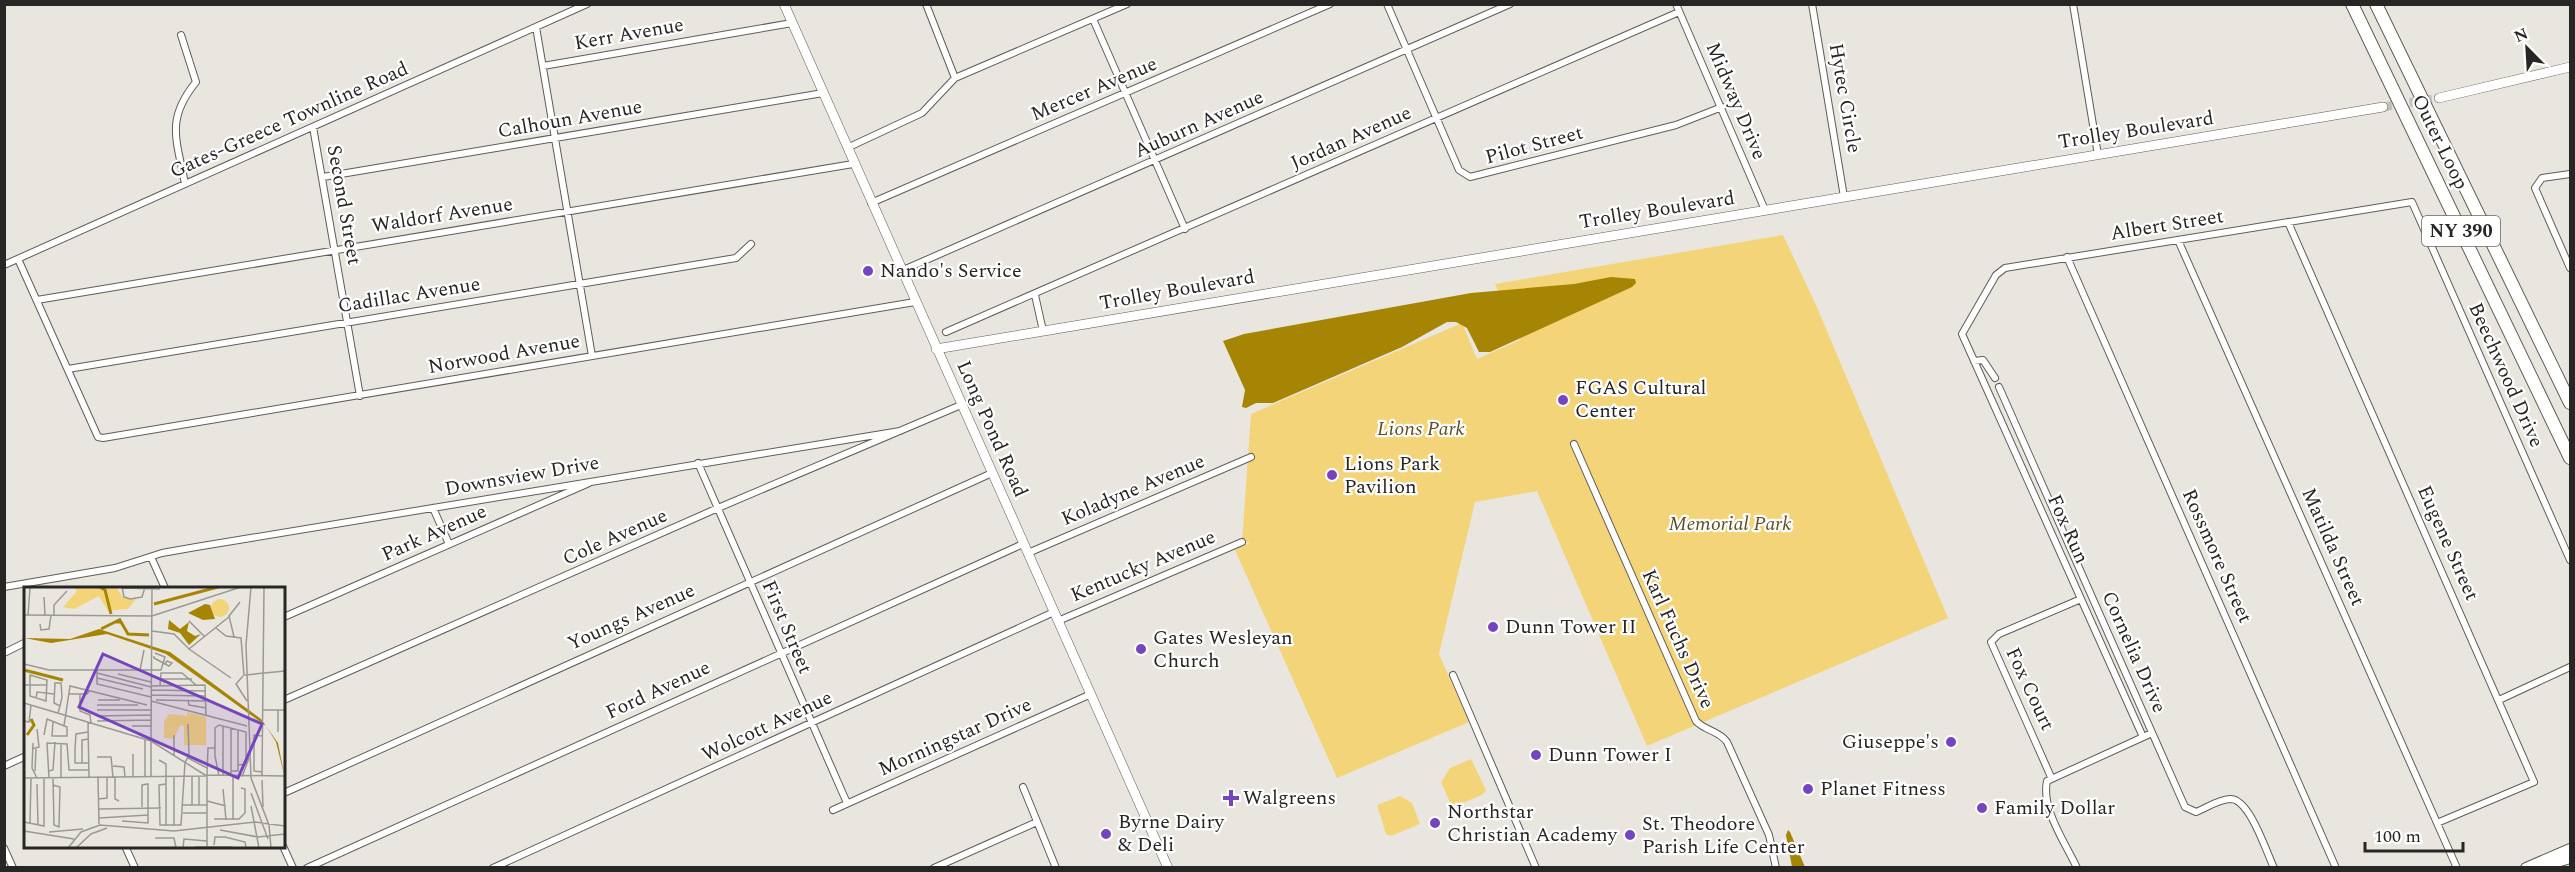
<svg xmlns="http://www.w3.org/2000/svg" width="2575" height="872" font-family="Spectral,serif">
<rect width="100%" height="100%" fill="#e9e6df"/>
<path fill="#f4d478" d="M1783,235L1816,305L1948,618L1647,746L1537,491L1475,502L1439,654L1469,722L1337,778L1235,550L1251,542H1242L1251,414L1462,323L1477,359L1520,340L1495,284Z
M1471,759L1486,790L1482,795L1452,807L1441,782L1450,768Z
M1400,796L1412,803L1420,824L1391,836L1386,834L1377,805Z"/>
<path fill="#a78504" d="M1611,277L1635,279L1636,283L1632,287L1490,352H1479L1467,328L1456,322H1447L1402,347L1273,403H1256L1246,408L1242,407L1245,390L1223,341L1244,334L1471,293L1574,284Z
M1788,830L1790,832L1805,867H1792L1786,835Z"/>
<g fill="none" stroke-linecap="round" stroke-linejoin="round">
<path stroke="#c2c0ba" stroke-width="9" stroke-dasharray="9 4.5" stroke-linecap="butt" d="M2383,107L2439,98"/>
<defs>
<path id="street" d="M926,4L955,78
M1387,4L1459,170L1470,177L1676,125L1722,107
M1676,4L1765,210
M1812,4L1844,197
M2073,4L2098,155
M1093,19L1185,229
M536,27L592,356
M181,35L196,82C165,120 177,140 185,184
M543,66L792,23
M313,127L360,396
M847,148L922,113L955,78L1127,4
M2570,174L2542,178L2535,188L2570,268
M323,177L823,93
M871,203L1330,4
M2288,222L2534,782L2437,823
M2178,240L2457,868
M2067,257L2336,868
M18,259L98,437L103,438L915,302
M4,265L587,4
M901,271L1510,4
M1035,295L1043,331
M37,300L853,164
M946,332L1679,12
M1974,361L1983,360L1995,378
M68,369L736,258L751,244
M1999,387L2185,807L2196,812C2206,808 2219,799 2231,799C2250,800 2266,851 2274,868
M1574,444L1696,721C1705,731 1718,730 1727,742L1769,835L1776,868
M698,463L847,803
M433,508L449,544
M1028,553L1251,457
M151,557L165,588
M4,587L115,568L162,553L196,547L900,431
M284,617L589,483
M1058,621L1242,542
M4,653L26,642
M1453,675L1536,868
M284,700L718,508L961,405
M2499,700L2570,667
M2143,737L1962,334L1996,275L2005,268L2412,202L2570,560
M4,766L26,756
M2051,777L1991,642L1999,634L2081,599
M1023,787L1056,868
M284,793L992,473
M833,810L1091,694
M125,846L135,868
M283,846L293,868
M4,848L13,868
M307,868L1023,544
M493,868L1054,612
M934,868L1037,822
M2077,868C2065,842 2041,809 2047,781L2152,733"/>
<path id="secondary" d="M784,4L1168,868
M2439,98L2570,67
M936,349L2383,107"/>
<path id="primary" d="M2526,868L2570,849"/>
<path id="highway" d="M2352,4L2570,458
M2376,4L2570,403
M2533,868L2570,857"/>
</defs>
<use href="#street" stroke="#5f5d57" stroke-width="8"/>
<use href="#secondary" stroke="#5f5d57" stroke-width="10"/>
<use href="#primary" stroke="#5f5d57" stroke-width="12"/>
<use href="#highway" stroke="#5f5d57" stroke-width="14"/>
<use href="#street" stroke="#fff" stroke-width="6"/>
<use href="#secondary" stroke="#fff" stroke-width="9"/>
<use href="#primary" stroke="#fff" stroke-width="10"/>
<use href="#highway" stroke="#fff" stroke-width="12"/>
</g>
<g fill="#7645bd" stroke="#fff" stroke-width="2">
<circle cx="868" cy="271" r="6"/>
<circle cx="1563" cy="400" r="6"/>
<circle cx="1332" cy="475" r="6"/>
<circle cx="1493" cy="627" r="6"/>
<circle cx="1141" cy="649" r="6"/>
<circle cx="1951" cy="742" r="6"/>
<circle cx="1536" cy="755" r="6"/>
<circle cx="1808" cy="789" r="6"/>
<path d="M1228 789h6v6h6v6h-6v6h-6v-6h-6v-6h6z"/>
<circle cx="1982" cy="808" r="6"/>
<circle cx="1435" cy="823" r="6"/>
<circle cx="1106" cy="834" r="6"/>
<circle cx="1630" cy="835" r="6"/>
</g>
<g text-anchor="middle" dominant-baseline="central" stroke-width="4.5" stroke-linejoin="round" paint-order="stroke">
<rect fill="#fff" stroke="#686766" stroke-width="1.5" x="2422" y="216" width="78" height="30" rx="4.5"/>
<g font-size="18" font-weight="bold" fill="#272624">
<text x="2461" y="231">NY 390</text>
</g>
<g font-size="20" fill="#272624" stroke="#fff">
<text transform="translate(629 34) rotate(-10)">Kerr Avenue</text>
<text transform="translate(1094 89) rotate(-23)">Mercer Avenue</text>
<text transform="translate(1845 98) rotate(80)">Hytec Circle</text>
<text transform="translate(1736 101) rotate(67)">Midway Drive</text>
<text transform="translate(570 119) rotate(-10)">Calhoun Avenue</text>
<text transform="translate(289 120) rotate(-24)">Gates-Greece Townline Road</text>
<text transform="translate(1199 124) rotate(-24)">Auburn Avenue</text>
<text transform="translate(2136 130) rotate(-9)">Trolley Boulevard</text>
<text transform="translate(1351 138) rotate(-24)">Jordan Avenue</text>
<text transform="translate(2440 142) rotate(64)">Outer Loop</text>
<text transform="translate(1534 145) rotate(-15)">Pilot Street</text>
<text transform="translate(344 205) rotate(80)">Second Street</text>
<text transform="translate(1657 210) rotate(-9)">Trolley Boulevard</text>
<text transform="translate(442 215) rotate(-9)">Waldorf Avenue</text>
<text transform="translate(2167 225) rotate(-9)">Albert Street</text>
<text transform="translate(1177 290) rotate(-10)">Trolley Boulevard</text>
<text transform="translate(409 295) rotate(-9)">Cadillac Avenue</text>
<text transform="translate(504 354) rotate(-10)">Norwood Avenue</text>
<text transform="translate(2506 375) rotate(66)">Beechwood Drive</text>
<text transform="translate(992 429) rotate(66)">Long Pond Road</text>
<text transform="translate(522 476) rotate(-10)">Downsview Drive</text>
<text transform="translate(1133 490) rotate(-23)">Koladyne Avenue</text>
<text transform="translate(2068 529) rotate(66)">Fox Run</text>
<text transform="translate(434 533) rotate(-24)">Park Avenue</text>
<text transform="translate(615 537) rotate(-24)">Cole Avenue</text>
<text transform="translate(2448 543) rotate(66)">Eugene Street</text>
<text transform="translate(2333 547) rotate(66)">Matilda Street</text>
<text transform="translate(2217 556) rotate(66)">Rossmore Street</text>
<text transform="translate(1143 566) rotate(-23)">Kentucky Avenue</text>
<text transform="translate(631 617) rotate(-24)">Youngs Avenue</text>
<text transform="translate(787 627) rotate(67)">First Street</text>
<text transform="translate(1678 639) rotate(66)">Karl Fuchs Drive</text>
<text transform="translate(2134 652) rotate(66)">Cornelia Drive</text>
<text transform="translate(2030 689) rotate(65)">Fox Court</text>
<text transform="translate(658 690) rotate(-25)">Ford Avenue</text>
<text transform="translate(767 726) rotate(-25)">Wolcott Avenue</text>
<text transform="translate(955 737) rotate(-24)">Morningstar Drive</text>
</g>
<g font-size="20" fill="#272624" stroke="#fff" text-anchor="start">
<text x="880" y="271">Nando's Service</text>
<text x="1575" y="388">FGAS Cultural<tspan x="1575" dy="23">Center</tspan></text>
<text x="1344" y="464">Lions Park<tspan x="1344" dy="23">Pavilion</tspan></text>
<text x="1505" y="627">Dunn Tower II</text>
<text x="1153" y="638">Gates Wesleyan<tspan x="1153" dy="23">Church</tspan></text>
<text x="1939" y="742" text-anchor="end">Giuseppe's</text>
<text x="1548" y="755">Dunn Tower I</text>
<text x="1820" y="789">Planet Fitness</text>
<text x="1243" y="798">Walgreens</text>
<text x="1994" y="808">Family Dollar</text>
<text x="1447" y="812">Northstar<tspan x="1447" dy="23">Christian Academy</tspan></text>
<text x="1118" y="822">Byrne Dairy<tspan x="1118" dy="23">&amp; Deli</tspan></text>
<text x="1642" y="824">St. Theodore<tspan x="1642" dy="23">Parish Life Center</tspan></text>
</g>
<g font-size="20" font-style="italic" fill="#5e4f25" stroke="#fff">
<text x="1421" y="429">Lions Park</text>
<text x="1730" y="524">Memorial Park</text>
</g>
</g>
<g transform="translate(24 587)">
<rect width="261" height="261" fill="#e9e6df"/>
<path d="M49,0H92L98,9L112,12L104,22L84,24L75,9L50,22L39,20L53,4ZM187 21a9 9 0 1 1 18 0a9 9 0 1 1-18 0ZM163,125L182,130V158H160V139L156,138L150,152L140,151V135L145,127L163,129Z" fill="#f4d478"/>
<path d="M181,17L186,18L191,32L179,33L164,26ZM145,33L156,42L165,35L163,44L171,49L177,47L165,58L156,46L144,42ZM75,42L146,65L237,132L254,156L261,191L252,155L242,139L142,67L83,47L27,56L0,51L46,52Z" fill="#a78504"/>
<path fill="none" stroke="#a78504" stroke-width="3" d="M76,0L81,3L87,27M130,17L194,0M91,35H97L104,47L125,48M77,42L97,32M0,83L39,93M3,148L10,138L7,132"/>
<path fill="none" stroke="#9b9994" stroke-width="1.5" d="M98,0L100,10L106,12L118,10L121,0M227,0L222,58L227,191L245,238L247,261M98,1L136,2M20,10L21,28M0,28L128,29L217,0M4,28L6,1M30,28V18L43,4M165,34L180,49M16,37L17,43L25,42L27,28M192,41L202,49L217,51L220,89M128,44L150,47L165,62L207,91M210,50L205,29L216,15M165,62L206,29M130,69V71L145,79L148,76L143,74L141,77M0,77L25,83H137L141,70L131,66M73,83V97L127,110M116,83L120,63M73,86L127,100M94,87L127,95M6,88L23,93L22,114L6,109ZM221,88L261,84M219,89L212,97L223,114M73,91L119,102M136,92H168M0,98H23M136,98L137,86H158L172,98M127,99L181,98L182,128M127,103L182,104M45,107H63L65,104M56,107V124L66,128L67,136M127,108L182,109M12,112L13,105L30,107M74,113H96M132,113L182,114M164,113L165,118L182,121M127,114L223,139M0,116L127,154L181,188L261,189M73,118H114M73,123H127M238,123H261M34,126L36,119L38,110L37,96H31L30,116L36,119M73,129L127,128M0,134L5,135L7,118M73,134L127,133M64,135L65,190M40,139L46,99L123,118M108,139H127M64,145L52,147L51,162V176H65M254,145V123M20,148L23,132L43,140V149H28L29,135M127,154V190M127,154L128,0M9,156L8,181L13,191M8,162L15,160L13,142M109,167V190M150,168V148M191,169L195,189M73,170H87L89,190M164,171L183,181M191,171V141L195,138L222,145V177L214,178M135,173L142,177V239M58,176V153L65,152M89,179L100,180L101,190M11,184L12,162M25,184L29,183L31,155M207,184H214V143M238,185L230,184V148L238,149M207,186V141M183,188L184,161H191M183,188V261M238,188L240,0M168,189V218M175,189V218M199,189V139M209,189V233M37,190V156M74,190L75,237M91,190V212L95,214M121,190V153M150,190V239M218,190L225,171M0,191L182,189M25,191L23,156L43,157L45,183H65M29,191L30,238L35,240L36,200L29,198M238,193L239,220M13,197L14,238M142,197L135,198L136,238H157L161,176L165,167L164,137M199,202L202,233M227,206L244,252M74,212L83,211V190M183,214L202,219M159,218H183M227,219L235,261M75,222L137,221M159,226H183M75,231L124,228M190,232H215L221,226V202L217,201M98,234L124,236V197L118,198V220M0,235L20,239V191M6,236L7,191M196,243L234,250L261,247M0,244L50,252M25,245L59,242M131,251H150L152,261M190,258L191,250H201L221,255L222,261M171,260H208M44,261L57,245L76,238L150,244L231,235L261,239M52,261L67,247L83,241M159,261L160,252L183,254"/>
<path fill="#7645bd" fill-opacity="0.15" stroke="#7645bd" stroke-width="3" d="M79,67L238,137L214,191L55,120Z"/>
<rect width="261" height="261" fill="none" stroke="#272624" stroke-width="3"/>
</g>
<rect width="2575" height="872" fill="none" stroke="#272624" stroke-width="12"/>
<g transform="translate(2527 48) rotate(336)" stroke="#ffffff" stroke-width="4.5" paint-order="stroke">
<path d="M0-4.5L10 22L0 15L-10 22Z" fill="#272624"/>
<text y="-9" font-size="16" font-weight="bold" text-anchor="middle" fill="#272624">N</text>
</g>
<path d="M2365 842v9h98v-9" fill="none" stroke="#272624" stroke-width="3"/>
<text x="2374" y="842" font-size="18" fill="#272624" stroke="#ffffff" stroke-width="4.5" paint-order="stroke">100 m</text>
</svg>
